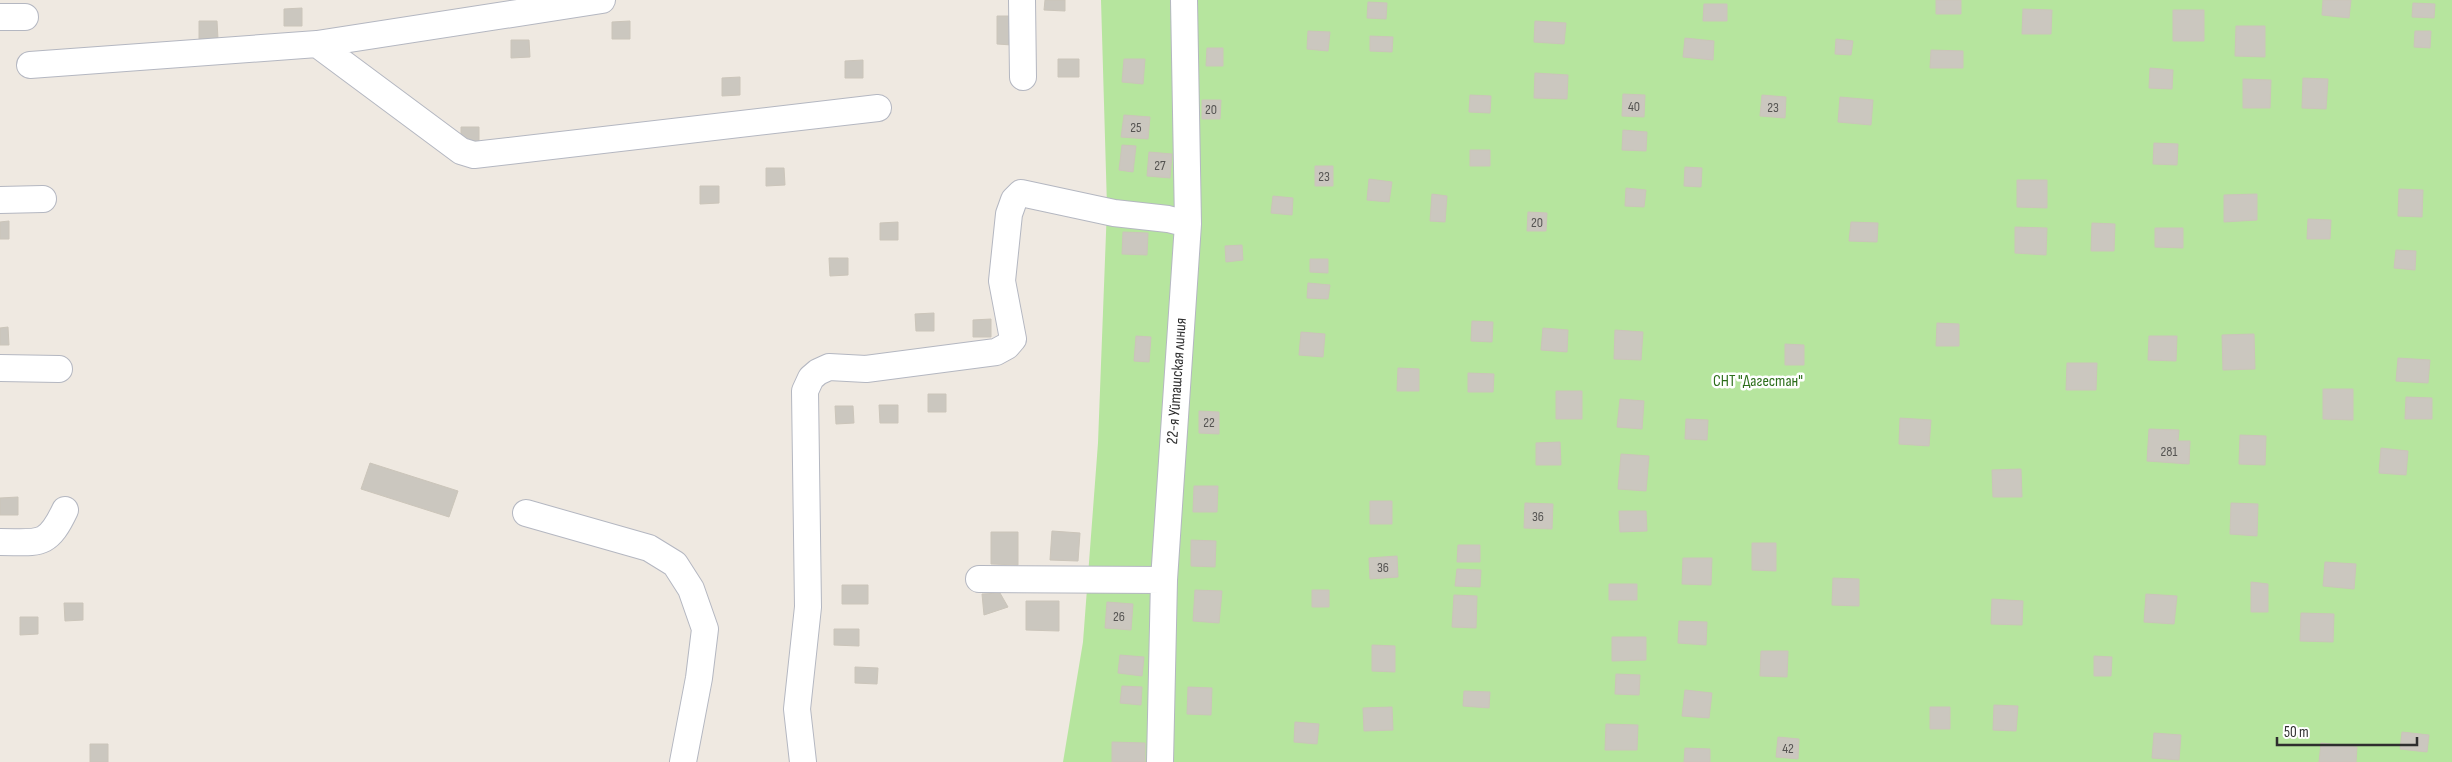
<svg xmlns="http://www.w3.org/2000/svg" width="2452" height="762" font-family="'Sofia Sans Condensed',sans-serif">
<rect width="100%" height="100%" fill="#efe9e1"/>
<path fill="#b6e59e" d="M1101,0H2452V762H1063L1083,642L1098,443L1107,207Z"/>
<path fill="#cbc7bf" stroke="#cbc5ba" d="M1045,0H1065V11L1044,10Z
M1936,0H1961V14H1936Z
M2323,0H2351L2349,18L2322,15Z
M1368,2L1387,3L1386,19L1367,18Z
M2413,3L2435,4L2434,18L2412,17Z
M1704,4H1727V21H1703Z
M302,8V26H284V9Z
M2023,9L2052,10L2051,34H2022Z
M2173,10H2204V41H2173Z
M997,16H1012V45L997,44Z
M199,21H217L218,39H199Z
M630,21V39H612V22Z
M1535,21L1566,23L1564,44L1534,42Z
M2236,26H2265V57L2235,56Z
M1308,31L1330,32L1328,51L1307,49Z
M2415,31H2431L2430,48L2414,47Z
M1370,36L1393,37L1392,52L1370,51Z
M1685,38L1714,41L1713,60L1683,57Z
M1836,39L1853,41L1851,55L1835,54Z
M511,40H529L530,57L511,58Z
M1207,48H1223V66H1206Z
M1931,50L1963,51V68H1930Z
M1058,59H1079V77H1058Z
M1124,59H1145L1143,84L1122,82Z
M863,60V78H845V61Z
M2150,68L2173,70L2172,89L2149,88Z
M1535,73L1568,75L1567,99L1534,98Z
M740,77V95L722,96V78Z
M2303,78L2328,79L2326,109L2302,108Z
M2243,79L2271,80L2270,108H2243Z
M1623,94L1645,95L1644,117L1622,116Z
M1470,95L1491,96L1490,113L1469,112Z
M1762,95L1786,97L1785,118L1760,116Z
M1840,97L1873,100L1871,125L1838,122Z
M1202,100H1221L1220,119H1202Z
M1124,115L1150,117L1148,139L1121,137Z
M461,127H479V145H461Z
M1623,130L1647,132L1646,151L1622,150Z
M2154,143L2178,144L2177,165L2153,164Z
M1122,145L1136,146L1133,172L1119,170Z
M1470,150H1490V166H1470Z
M1149,152L1172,154L1170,178L1147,176Z
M1315,166H1333V186H1315Z
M1685,167L1702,168L1701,187L1684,186Z
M766,168H784L785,185L766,186Z
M1369,179L1392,182L1389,202L1367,200Z
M2017,180H2047V208L2017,207Z
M700,186H719V203L700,204Z
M1626,188L1646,190L1644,207L1625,206Z
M2399,189L2423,190L2422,217L2398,216Z
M1432,194L1447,196L1445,222L1430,221Z
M2257,194V220L2224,222V195Z
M1273,196L1293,198L1292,215L1271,213Z
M1528,212L1547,213L1546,231H1527Z
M2308,219L2331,220L2330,239H2307Z
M9,221V239H0V222Z
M898,222V240H880V223Z
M1851,222L1878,223L1877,242L1849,241Z
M2092,223L2115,224L2114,251H2091Z
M2015,227L2047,228L2046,255L2015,253Z
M2155,228H2183V248L2155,247Z
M1123,232L1148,233L1147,255L1122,254Z
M1242,245L1243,260L1226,262L1225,246Z
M2396,250L2416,251L2415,270L2394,268Z
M829,258H848V275L830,276Z
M1310,259H1328V273L1310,272Z
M1308,283L1330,285L1328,299L1307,298Z
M934,313V331H916L915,314Z
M991,319V337H973V320Z
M1472,321L1493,322L1492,342L1471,341Z
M1937,323L1959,324V346H1936Z
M8,327L9,345H0V328Z
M1543,328L1568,330L1567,352L1541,350Z
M1615,330L1643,332L1641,360L1614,359Z
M1301,332L1325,334L1323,357L1299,355Z
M2254,334L2255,369L2223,370L2222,335Z
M1136,336L1151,337L1149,362L1134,361Z
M2149,336H2177L2176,361L2148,360Z
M1785,344L1804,345V365H1785Z
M2398,358L2430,360L2428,383L2396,381Z
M2067,363H2097L2096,390H2066Z
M1398,368L1419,369V391H1397Z
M1468,373L1494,374L1493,392H1468Z
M2323,389H2353V420L2323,419Z
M1556,391H1582V419H1556Z
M928,394H946V412H928Z
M2406,397L2432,398V419H2405Z
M1620,399L1644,401L1642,429L1617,427Z
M879,405H898V423H880Z
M835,406H853L854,423L836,424Z
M1199,411L1219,412V434L1199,433Z
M1900,418L1931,420L1929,446L1899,444Z
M1686,419L1708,420L1707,440L1685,439Z
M2149,429L2179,430L2178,441H2190L2189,464L2147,461Z
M2240,435L2266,436L2265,465L2239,464Z
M1560,442L1561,465H1536V443Z
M2381,448L2408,451L2406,475L2379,473Z
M1621,454L1649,456L1646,491L1618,489Z
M370,463L458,491L449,517L361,489Z
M2021,469L2022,497H1993L1992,470Z
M1194,486H1218L1217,512H1193Z
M18,497V515H0V498Z
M1370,501H1392V524H1370Z
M1525,503L1553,504L1552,529L1524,528Z
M2231,503L2258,504L2257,536L2230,534Z
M1619,511H1646L1647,531L1620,532Z
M1052,531L1080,533L1078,561L1050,560Z
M991,532H1018V565L991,564Z
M1191,540L1216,541L1215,567L1191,566Z
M1752,543H1776V571L1752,570Z
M1458,545H1480V562H1457Z
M1397,556L1398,577L1370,579L1369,558Z
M1683,558H1712L1711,585L1682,584Z
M2325,562L2356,564L2354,589L2323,586Z
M1457,569L1481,570L1480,587L1455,586Z
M1833,578L1859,579V606L1832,605Z
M2251,582L2268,584V612H2251Z
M1609,584H1637V600H1609Z
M842,585H868V604H842Z
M1195,590L1222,591L1219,623L1193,621Z
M1312,590H1329V607H1312Z
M1000,593L1008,607L984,615L982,594Z
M2146,594L2177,596L2174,624L2144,622Z
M1454,595L1477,596L1476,628L1452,627Z
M1992,599L2023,601L2022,625L1991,624Z
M1026,601H1059V631L1026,630Z
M1107,602L1133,604L1131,630L1105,628Z
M64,603H83V620L65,621Z
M2301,613L2334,614L2333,642L2300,641Z
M20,617H38V634L20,635Z
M1679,621L1707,622L1706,645L1678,643Z
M834,629H859V646L834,645Z
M1612,637H1646V660L1612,661Z
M1372,645L1395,646V672L1372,671Z
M1761,651H1788L1787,677L1760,676Z
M1120,655L1144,657L1142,676L1118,673Z
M2094,656L2112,657L2111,676H2094Z
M855,667L878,668L877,684L855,683Z
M1616,674L1640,675L1639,695L1615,694Z
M1122,686L1142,687L1141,705L1120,703Z
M1188,687L1212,688L1211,715L1187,714Z
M1685,690L1712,693L1709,718L1682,716Z
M1464,691L1490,692L1489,708L1463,706Z
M1994,705L2018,706L2016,731L1993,730Z
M1392,707L1393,730L1364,731L1363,708Z
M1930,707H1950V729H1930Z
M1295,722L1319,724L1317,744L1294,742Z
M1606,724L1638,725L1637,750H1605Z
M2402,732L2429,735L2427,752L2400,749Z
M2154,733L2181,735L2179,760L2152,758Z
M1778,737L1799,739L1798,759L1776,757Z
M1112,742L1145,743V762H1112Z
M2321,743L2357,747L2356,762H2319Z
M90,744H108V762H90Z
M1685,748L1710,749V762H1684Z"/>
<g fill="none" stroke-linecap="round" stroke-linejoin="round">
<defs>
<path id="minor" d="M1022,0L1023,77
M0,17H25
M317,44L461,151L474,155L878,108
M30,65L317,44L602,0
M0,200L43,199
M0,368L59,369
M526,513L649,548L675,564L691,589L705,629L699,678L683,762
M0,542C39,542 47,548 65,510
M979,579L1164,580
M803,762L797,709L808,607L805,391L811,378L818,372L829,367L866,369L996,352L1007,346L1013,339L1002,281L1009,214L1014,200L1021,193L1114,213L1168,219L1188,224
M1160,762L1164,580L1188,224L1184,0"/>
</defs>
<use href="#minor" stroke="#b4b7c1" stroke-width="28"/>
<use href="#minor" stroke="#fff" stroke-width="26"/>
</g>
<g text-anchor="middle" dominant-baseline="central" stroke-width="5" stroke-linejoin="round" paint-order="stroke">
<g font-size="14" fill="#555452">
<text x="1634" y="106">40</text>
<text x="1773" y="107">23</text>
<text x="1211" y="109">20</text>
<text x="1136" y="127">25</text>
<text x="1160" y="165">27</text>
<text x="1324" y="176">23</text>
<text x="1537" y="222">20</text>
<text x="1209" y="422">22</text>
<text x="2169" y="451">281</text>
<text x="1538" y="516">36</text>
<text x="1383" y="567">36</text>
<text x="1119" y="616">26</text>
<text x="1788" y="748">42</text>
</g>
<g font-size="16" fill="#2e2e2e" stroke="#fff">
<text transform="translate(1177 381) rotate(-86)">22-я Уйташская линия</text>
</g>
<g font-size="16" fill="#2c6e1b" stroke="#fff">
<text x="1758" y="381">СНТ "Дагестан"</text>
</g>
</g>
<path d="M2277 737v8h140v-8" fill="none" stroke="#2e2e2e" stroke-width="2.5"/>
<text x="2284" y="737" font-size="15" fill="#2e2e2e" stroke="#ffffff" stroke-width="4" paint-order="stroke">50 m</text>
</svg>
